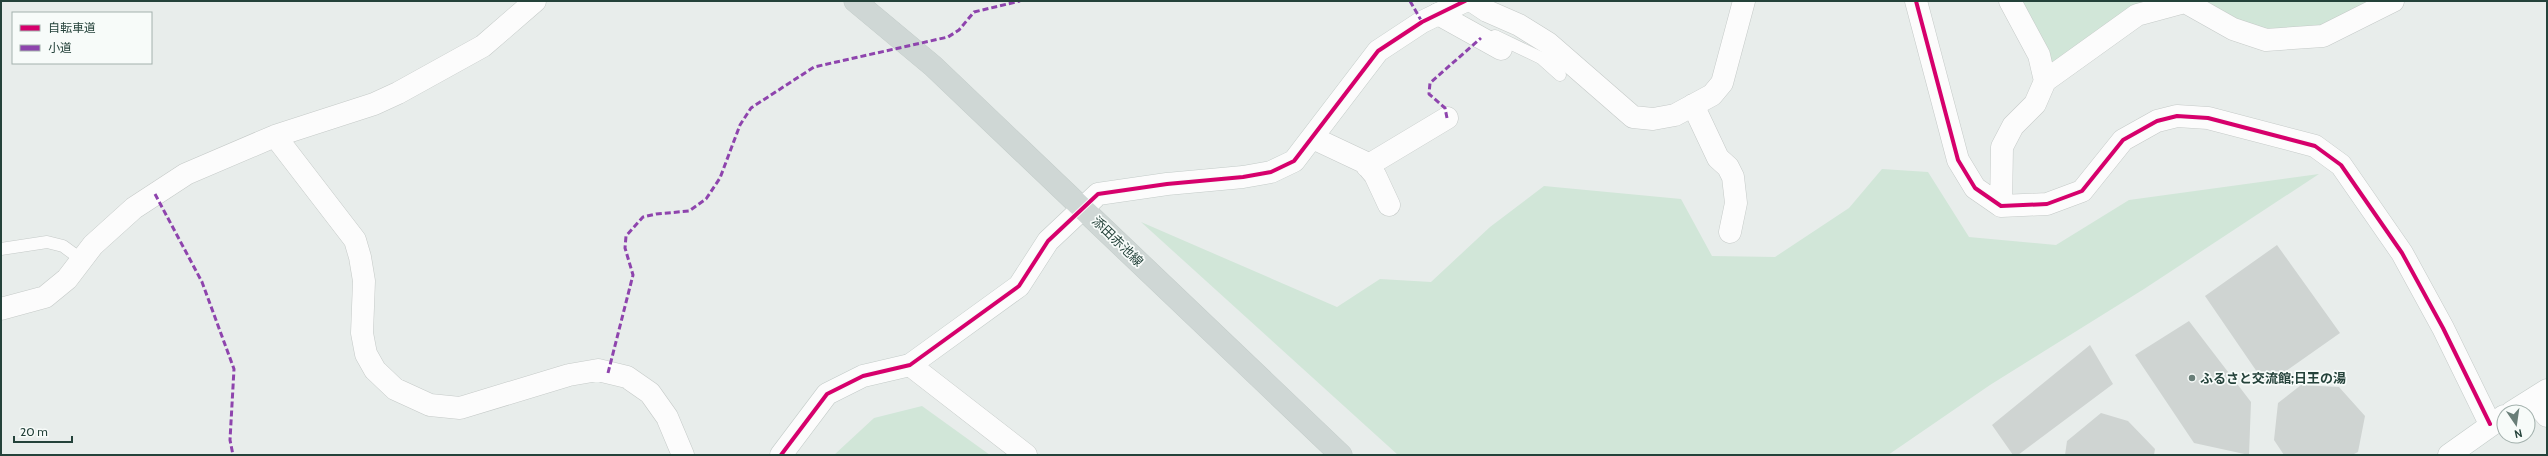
<svg xmlns="http://www.w3.org/2000/svg" width="2548" height="456" font-family="Cabin,'Noto Sans JP',sans-serif">
<rect width="100%" height="100%" fill="#e8edeb"/>
<path fill="#d1e6d8" d="M2021,1H2393L2359,17L2266,40L2185,2L2053,64Z
M1882,169L1928,172L1969,237L2056,245L2129,200L2319,174L2144,289L1990,385L1888,455H1398L1141,222L1337,307L1380,279L1431,282L1490,227L1544,186L1681,199L1712,256L1775,257L1849,208Z
M922,406L990,455H834L874,418Z"/>
<path fill="#cfd4d2" d="M2277,245L2340,333L2266,385L2205,296Z
M2189,321L2251,402L2249,455L2194,443L2135,355Z
M2090,345L2113,384L2018,455H2013L1992,425Z
M2301,385L2339,387L2365,416L2358,452L2352,455H2284L2274,440L2278,403Z
M2101,413L2128,421L2155,449L2154,455H2065L2067,441Z"/>
<g fill="none" stroke-linecap="round" stroke-linejoin="round">
<defs>
<path id="lane" d="M1495,36L1541,58L1560,75
M1,249L47,242L63,246L82,260"/>
<path id="street" d="M1472,1L1487,11L1519,25L1548,43L1633,117L1653,119L1675,115L1712,95L1722,83L1744,1
M1916,1L1958,160L1975,188L2001,206L2047,204L2082,191L2123,140L2157,121L2177,116L2208,118L2315,146L2341,165L2402,253L2443,328L2490,424
M2010,1L2039,55L2045,81
M1438,14L1501,49
M1693,105L1718,158L1728,167L1733,177L1736,203L1730,232
M275,136L355,240L360,257L364,281L362,333L366,354L375,370L395,389L430,405L460,408L569,375L598,370L627,377L650,393L667,417L683,455
M1313,138L1364,162L1375,175L1389,205
M1367,166L1447,118
M2001,206L2002,147L2013,126L2035,104L2045,81L2137,15L2185,2L2233,29L2266,40L2323,36L2393,1
M1,309L45,297L67,279L93,245L134,208L186,174L275,136L374,104L398,93L483,46L535,1
M910,365L1026,455
M2533,400L2547,416"/>
<path id="secondary" d="M2512,412L2547,390
M781,455L827,394L863,376L910,365L1019,286L1048,241L1098,194L1167,184L1243,177L1271,172L1294,161L1378,51L1422,22L1465,1
M2449,455L2504,416"/>
<path id="primary" d="M855,1L933,66L1341,455"/>
</defs>
<use href="#lane" stroke="#c5cac8" stroke-width="13"/>
<use href="#street" stroke="#c5cac8" stroke-width="23"/>
<use href="#secondary" stroke="#c3cbc8" stroke-width="23"/>
<use href="#primary" stroke="#c3ccc9" stroke-width="23"/>
<use href="#lane" stroke="#fcfcfc" stroke-width="12"/>
<use href="#street" stroke="#fcfcfc" stroke-width="22"/>
<use href="#secondary" stroke="#fcfcfc" stroke-width="22"/>
<use href="#primary" stroke="#cfd7d5" stroke-width="22"/>
<path stroke="#8e44ad" stroke-width="3" stroke-dasharray="6 3" stroke-linecap="butt" d="M1410,1L1422,22
M1447,118L1445,108L1429,94L1430,83L1481,38
M155,194L202,282L234,369L230,440L233,455
M608,373L633,275L625,248L626,236L643,217L656,214L689,211L706,199L720,178L740,125L751,108L814,67L948,37L959,30L974,12L1020,1"/>
<defs>
<path id="cycleway" d="M1916,1L1958,160L1975,188L2001,206L2047,204L2082,191L2123,140L2157,121L2177,116L2208,118L2315,146L2341,165L2402,253L2443,328L2490,424
M781,455L827,394L863,376L910,365L1019,286L1048,241L1098,194L1167,184L1243,177L1271,172L1294,161L1378,51L1422,22L1465,1"/>
</defs>
<use href="#cycleway" stroke="#f7fbf9" stroke-width="6"/>
<use href="#cycleway" stroke="#d6006c" stroke-width="4"/>
</g>
<circle fill="#697e78" stroke="#f7fbf9" stroke-width="1.5" cx="2192" cy="378" r="4"/>
<g text-anchor="middle" dominant-baseline="central" stroke-width="3.5" stroke-linejoin="round" paint-order="stroke">
<g font-size="13" fill="#24423a" stroke="#f7fbf9">
<text transform="translate(1118 241) rotate(44)">添田赤池線</text>
</g>
<g font-size="13" font-weight="bold" fill="#24423a" stroke="#f7fbf9" text-anchor="start">
<text x="2200" y="378">ふるさと交流館;日王の湯</text>
</g>
</g>
<rect width="2548" height="456" fill="none" stroke="#24423a" stroke-width="4"/>
<rect x="12" y="12" width="140" height="52" fill="#f7fbf9" stroke="#a3b1ad"/>
<rect x="20" y="25" width="20" height="6" fill="#d6006c" stroke="#a3b1ad"/>
<text x="48" y="32" font-size="12" fill="#24423a">自転車道</text>
<rect x="20" y="45" width="20" height="6" fill="#8e44ad" stroke="#a3b1ad"/>
<text x="48" y="52" font-size="12" fill="#24423a">小道</text>
<g transform="translate(2516 424) rotate(167)"><circle r="19" fill="#f7fbf9" stroke="#a3b1ad"/>
<path d="M0-3L7 15L0 10L-7 15Z" fill="#697e78"/>
<text y="-6" font-size="11" font-weight="bold" text-anchor="middle" fill="#24423a">N</text>
</g>
<path d="M14 436v6h58v-6" fill="none" stroke="#24423a" stroke-width="2"/>
<text x="20" y="436" font-size="12" fill="#24423a" stroke="#f7fbf9" stroke-width="3" paint-order="stroke">20 m</text>
</svg>
